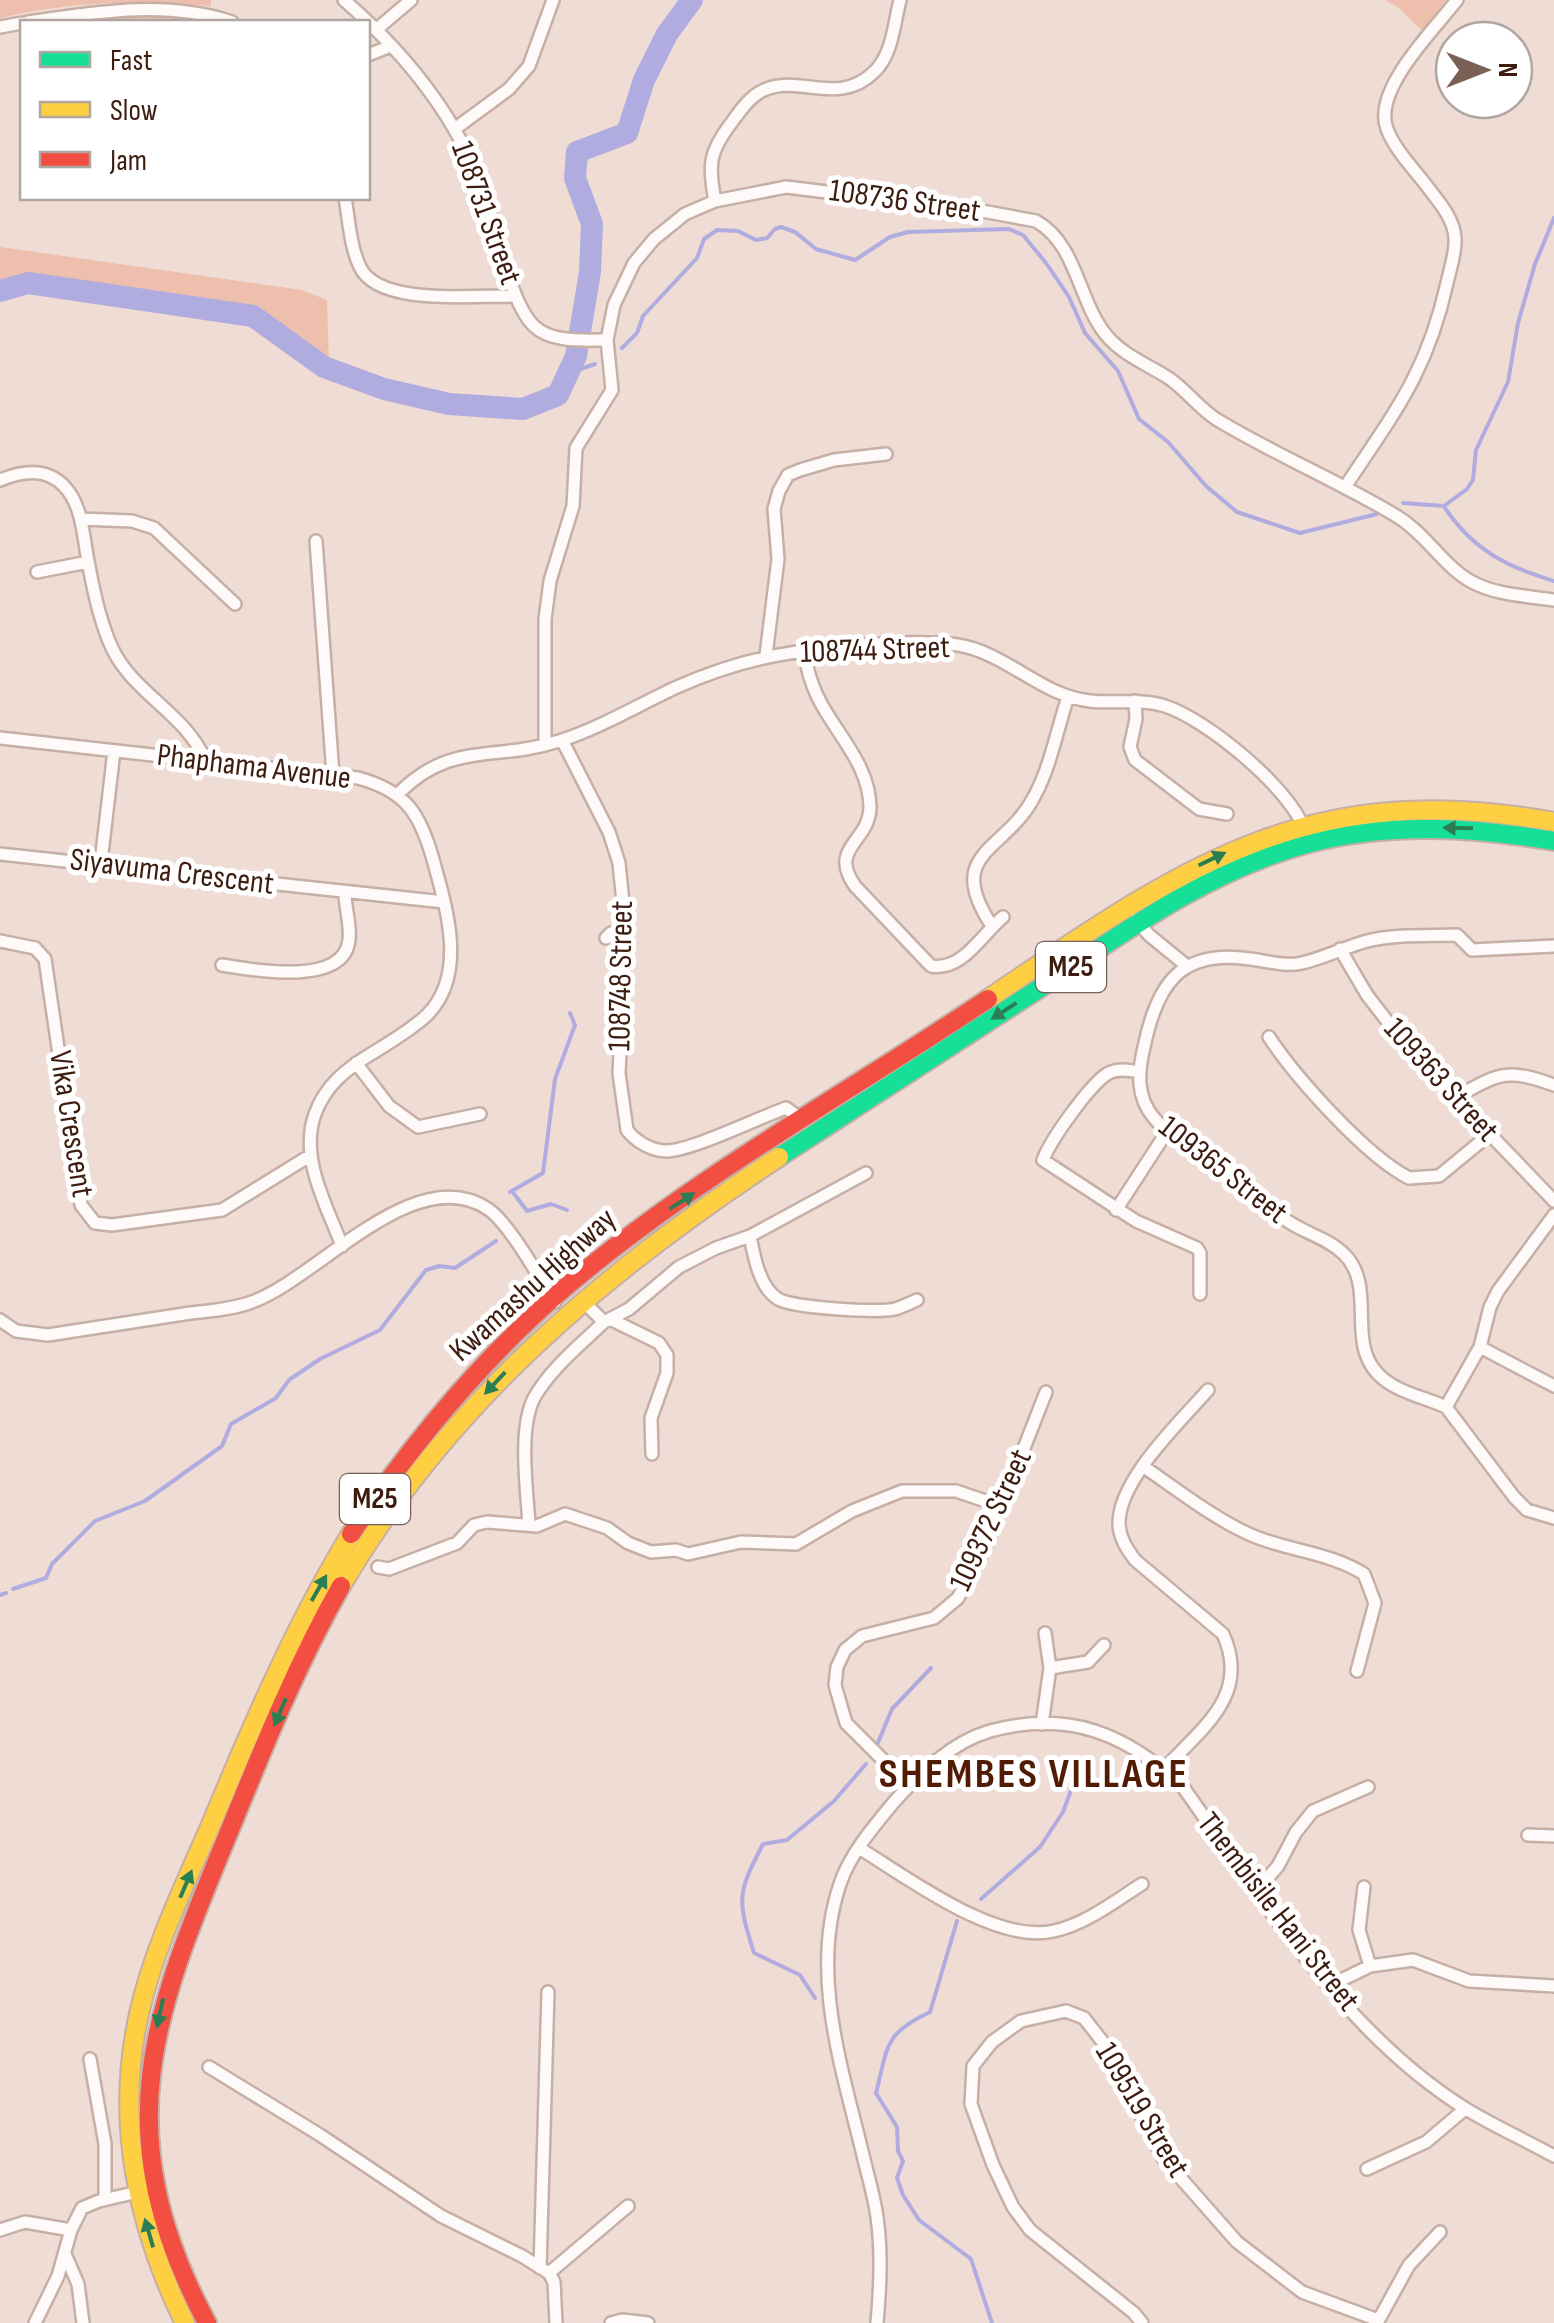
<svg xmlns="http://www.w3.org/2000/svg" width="1554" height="2323" font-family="'Sofia Sans Condensed',sans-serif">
<rect width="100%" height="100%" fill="#efdcd4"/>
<path fill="#edbfac" d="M0,0H211V6C140,0 70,1 0,18Z
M1385,0H1446L1422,31L1399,8Z
M169,13L216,22H65Z
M0,247L302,290L327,300L329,364L253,312L28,277L0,282Z"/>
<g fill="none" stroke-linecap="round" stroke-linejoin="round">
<path stroke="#b1ace0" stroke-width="4" d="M622,348L637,333L643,316L697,258L704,239L717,230L738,231L756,240L767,238L775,229L781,227L795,232L816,249L855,260L890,237L908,232L1009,229L1023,235L1046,263L1069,297L1085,333L1118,371L1139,419L1168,442L1206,486L1237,512L1300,533L1377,514
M569,373L595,364
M1403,503L1444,506L1467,489L1473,480L1476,450L1508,382L1518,323L1535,264L1554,218
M1445,508C1473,550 1507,567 1554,581
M512,1191L527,1211L551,1204L567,1210
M510,1192L543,1173L555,1079L575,1025L570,1013
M13,1589L46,1578L52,1564L95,1521L145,1501L222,1446L231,1424L276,1398L289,1380L320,1359L380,1330L426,1270L439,1266L455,1268L496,1241
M0,1595L6,1593
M877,1745L892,1709L931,1668
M981,1899L1040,1847L1063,1812L1073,1785L1082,1779
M957,1921L930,2012C883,2034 888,2047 876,2093L897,2127L898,2151L903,2161L897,2178L903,2195L919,2220L971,2259L992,2323
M815,1998L800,1975L754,1953C737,1899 737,1894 763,1844L787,1840L834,1801L866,1764"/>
<path stroke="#b1ace0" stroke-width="22" d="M0,291L28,283L253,316L324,367L384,389L449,404L523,409L558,395L576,356L590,272L592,224L575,178L577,152L627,133L644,80L667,34L692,0"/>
<defs>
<path id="street" d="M344,0C404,52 456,116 483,190C496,224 509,302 534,326C551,343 585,340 607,340
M28,22C97,12 165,0 232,22
M0,27L22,23
M377,29L411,0
M368,55L391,46
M456,128L509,89L529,66L553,0
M345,198C349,220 350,246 360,267C379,307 477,295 516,296
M715,201C708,165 709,152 732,122C740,111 750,96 764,90C800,74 838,107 874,72C893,54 894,23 900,0
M0,480C22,471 46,467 64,486C84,507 83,540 89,566C94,594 100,622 112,648C133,693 186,714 205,760
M1345,487C1394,413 1427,373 1447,283C1450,269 1456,253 1455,238C1454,218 1438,201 1426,185C1413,168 1395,150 1387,129C1372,90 1434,30 1457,0
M81,519L132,521L154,528L235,604
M316,541L333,775
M37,572L88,562
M804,649C806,659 807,670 811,680C824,724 870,758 870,808C869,842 828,848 855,886L931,966C963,971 981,935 1003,917
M766,655L778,559L774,509L779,491L788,475L800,470L834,460L886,454
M1135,701L1136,719L1130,747L1135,760L1199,809L1227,814
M0,738L358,778C407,791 421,815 434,863C447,910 467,975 427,1015C410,1031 390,1042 371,1054C346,1069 325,1086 315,1114C299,1158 327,1206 342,1246
M562,740L609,832L619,863L626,932L619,1073L627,1130C636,1142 652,1151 667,1151C693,1150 758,1118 786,1108L804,1121
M545,745V619L550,581L573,506L576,448L612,390L607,340L614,305L634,263L654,239L685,214L715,201L786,187L982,211L1036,221C1078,245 1078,302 1107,336C1124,356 1149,365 1170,379C1187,391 1199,408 1216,419C1275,455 1339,481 1398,517C1427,535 1445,568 1472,582C1496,595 1527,596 1554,600
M398,794C451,740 495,762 559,741C600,728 638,705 677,687C744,657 794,650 867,645C897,643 929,641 958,645C1007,653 1041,696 1090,701C1115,704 1140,698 1165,706C1206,719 1290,788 1304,829
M0,854L444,902
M101,862L114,751
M1136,920L1149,935L1187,966
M992,926C942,851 1007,852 1035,795C1051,765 1057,729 1068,697
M606,938L611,933L626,932
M0,941L35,948L45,959L81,1205L95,1223L112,1225L222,1210L311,1155
M1340,949L1367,995L1412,1053L1554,1201
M222,965C252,970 344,987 349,940C351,925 345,908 345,893
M1269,1037C1296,1078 1366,1156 1409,1178L1439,1176L1490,1134
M356,1063L389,1106L418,1127L480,1114
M1139,1072C1129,1070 1117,1068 1107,1074C1089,1086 1051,1139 1043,1160L1136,1221L1197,1248L1200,1253V1294
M1456,1097C1500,1073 1506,1068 1554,1085
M1116,1210L1168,1130
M1554,1215L1498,1291L1490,1307L1480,1347L1446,1407L1514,1497L1527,1510L1554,1518
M750,1236C754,1256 759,1287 778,1299C794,1308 877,1313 895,1309C902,1307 910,1303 917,1300
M582,1300L604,1322L629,1309L679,1267L716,1248L750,1236L866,1173
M610,1319L659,1343L667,1355V1373L651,1418L652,1454
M0,1320L16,1331L48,1335C94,1328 139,1321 184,1314C206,1311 231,1310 252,1302C318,1278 415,1160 488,1209C510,1224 539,1278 555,1302
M1480,1347L1554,1386
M1446,1407C1424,1397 1395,1392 1378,1374C1346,1342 1377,1286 1344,1254C1328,1238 1304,1233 1286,1220C1261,1202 1240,1180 1216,1162C1196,1147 1170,1137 1154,1118C1136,1097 1138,1072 1144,1047C1157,984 1180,949 1250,959C1267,961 1286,967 1302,963C1324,958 1345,947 1367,941C1396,934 1427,936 1457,935L1472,950L1554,946
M1144,1467C1178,1490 1213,1518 1251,1535C1288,1551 1329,1552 1364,1574L1375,1603L1357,1671
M529,1525C527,1490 518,1429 534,1398C550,1369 580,1345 604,1322
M378,1567L389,1569L457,1543L474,1525L487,1522L537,1526L565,1514L607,1528L628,1543L651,1552L676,1550L688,1554L741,1542L796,1544L852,1511L902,1491H956L1000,1506
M1050,1668L1088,1662L1104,1645
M1042,1724L1050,1668L1045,1633
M1164,1769C1202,1728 1251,1695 1223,1634L1135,1560C1127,1549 1120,1539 1119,1525C1117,1481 1181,1421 1208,1390
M909,1786L846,1723L835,1685L837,1667L845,1650L862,1636L934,1618L958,1598L986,1545L1046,1392
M1528,1835L1554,1836
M859,1848C907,1877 996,1945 1054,1931C1086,1924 1115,1901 1142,1884
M1364,1887L1359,1930L1370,1966
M1256,1891L1278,1866L1296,1832L1313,1811L1368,1787
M1329,1986L1370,1966L1413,1960L1469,1981L1554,1986
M90,2059L105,2144V2199
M209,2067L320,2135L441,2216L522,2256L549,2273L554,2282L556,2323
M1367,2169L1426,2142L1465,2109
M0,2230L25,2222L71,2230
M65,2254L78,2284L83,2323
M540,2268L548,1992
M549,2273L628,2206
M35,2323L58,2276L71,2230L82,2208L99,2201L142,2191
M611,2323L622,2320L648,2323
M877,2323C880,2288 882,2253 877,2217C874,2195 867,2173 862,2151C841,2065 810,1972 840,1884C850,1854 874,1826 894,1802C920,1773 952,1742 990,1731C1068,1710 1126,1733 1183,1787C1264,1901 1344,2033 1466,2109C1494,2126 1525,2140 1554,2156
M1142,2323L1134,2313L1030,2230L1013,2207L993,2165L971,2104L973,2066L992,2042L1021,2021L1066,2011L1084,2018L1102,2041L1163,2158L1237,2242L1302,2292L1378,2320
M1377,2323L1409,2265L1440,2232"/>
<path id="fast" d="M779,1157C866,1101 953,1045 1040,988C1124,932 1207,871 1306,844C1387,822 1472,827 1554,841"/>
<path id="slow" d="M988,999C1183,867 1307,777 1554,822
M341,1586C447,1404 605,1271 779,1157
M185,2323C137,2227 115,2120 139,2014C155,1942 190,1875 218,1808C257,1714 298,1621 351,1534"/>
<path id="jam" d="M351,1534C413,1442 484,1356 569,1284C697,1176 849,1092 988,999
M207,2323C103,2127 155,2011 233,1822C266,1741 298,1662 341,1586"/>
</defs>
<use href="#street" stroke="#c6afa5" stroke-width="16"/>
<use href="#fast" stroke="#c6afa5" stroke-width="22"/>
<use href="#slow" stroke="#c6afa5" stroke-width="22"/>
<use href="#jam" stroke="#c6afa5" stroke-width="22"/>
<use href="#street" stroke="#fdfaf9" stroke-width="11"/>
<use href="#fast" stroke="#16e098" stroke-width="18"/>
<use href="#slow" stroke="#ffcf43" stroke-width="18"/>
<use href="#jam" stroke="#f24e42" stroke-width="18"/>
</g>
<defs><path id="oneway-solid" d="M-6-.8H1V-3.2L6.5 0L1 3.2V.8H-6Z" transform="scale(2.5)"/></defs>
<g fill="#2a7e54">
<use href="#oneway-solid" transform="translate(1458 828) rotate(-179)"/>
<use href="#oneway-solid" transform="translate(1212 859) rotate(-26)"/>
<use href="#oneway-solid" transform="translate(1004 1011) rotate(147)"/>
<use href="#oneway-solid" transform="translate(682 1201) rotate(-33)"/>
<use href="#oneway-solid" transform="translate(495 1383) rotate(133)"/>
<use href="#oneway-solid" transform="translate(319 1588) rotate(-60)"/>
<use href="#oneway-solid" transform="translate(280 1712) rotate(113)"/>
<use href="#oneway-solid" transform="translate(186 1884) rotate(-67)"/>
<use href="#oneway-solid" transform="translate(160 2013) rotate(102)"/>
<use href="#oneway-solid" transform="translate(149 2233) rotate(-106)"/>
</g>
<g text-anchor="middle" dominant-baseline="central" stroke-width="10" stroke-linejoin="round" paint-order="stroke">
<g fill="#fff" stroke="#776158" stroke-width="2.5">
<rect x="1036" y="942" width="70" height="50" rx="8"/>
<rect x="340" y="1474" width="70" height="50" rx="8"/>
</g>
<g font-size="30" font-weight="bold" fill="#3d1d10">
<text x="1071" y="967">M25</text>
<text x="375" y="1499">M25</text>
</g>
<g font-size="32" fill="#3d1d10" stroke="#fff">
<text transform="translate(905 201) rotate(8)">108736 Street</text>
<text transform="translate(486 213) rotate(70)">108731 Street</text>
<text transform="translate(875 650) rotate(-2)">108744 Street</text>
<text transform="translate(254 767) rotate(7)">Phaphama Avenue</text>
<text transform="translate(172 872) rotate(7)">Siyavuma Crescent</text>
<text transform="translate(621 976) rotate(-89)">108748 Street</text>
<text transform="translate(1441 1080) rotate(48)">109363 Street</text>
<text transform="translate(71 1124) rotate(81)">Vika Crescent</text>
<text transform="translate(1223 1170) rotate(38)">109365 Street</text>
<text transform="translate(533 1285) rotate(-42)">Kwamashu Highway</text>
<text transform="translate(991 1520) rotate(-65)">109372 Street</text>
<text transform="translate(1278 1912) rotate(52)">Thembisile Hani Street</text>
<text transform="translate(1142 2110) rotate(59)">109519 Street</text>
</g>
<g font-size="42" font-weight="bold" letter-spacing="2.5" fill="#511c03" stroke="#fff">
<text x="1034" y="1774">SHEMBES VILLAGE</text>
</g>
</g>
<rect x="20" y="20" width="350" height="180" fill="#ffffff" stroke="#b1a59f" stroke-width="2.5"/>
<rect x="40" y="52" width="50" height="15" fill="#16e098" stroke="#b1a59f" stroke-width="2.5"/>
<text x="110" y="70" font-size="30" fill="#3d1d10">Fast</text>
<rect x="40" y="102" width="50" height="15" fill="#ffcf43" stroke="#b1a59f" stroke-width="2.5"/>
<text x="110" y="120" font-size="30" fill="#3d1d10">Slow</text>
<rect x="40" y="152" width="50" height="15" fill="#f24e42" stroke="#b1a59f" stroke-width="2.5"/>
<text x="110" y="170" font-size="30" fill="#3d1d10">Jam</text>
<g transform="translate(1484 70) rotate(90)"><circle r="48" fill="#ffffff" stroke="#b1a59f" stroke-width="2.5"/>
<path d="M0-8L18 38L0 25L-18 38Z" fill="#7b6055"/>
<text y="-15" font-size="28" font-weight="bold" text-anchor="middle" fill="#3d1d10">N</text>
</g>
</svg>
